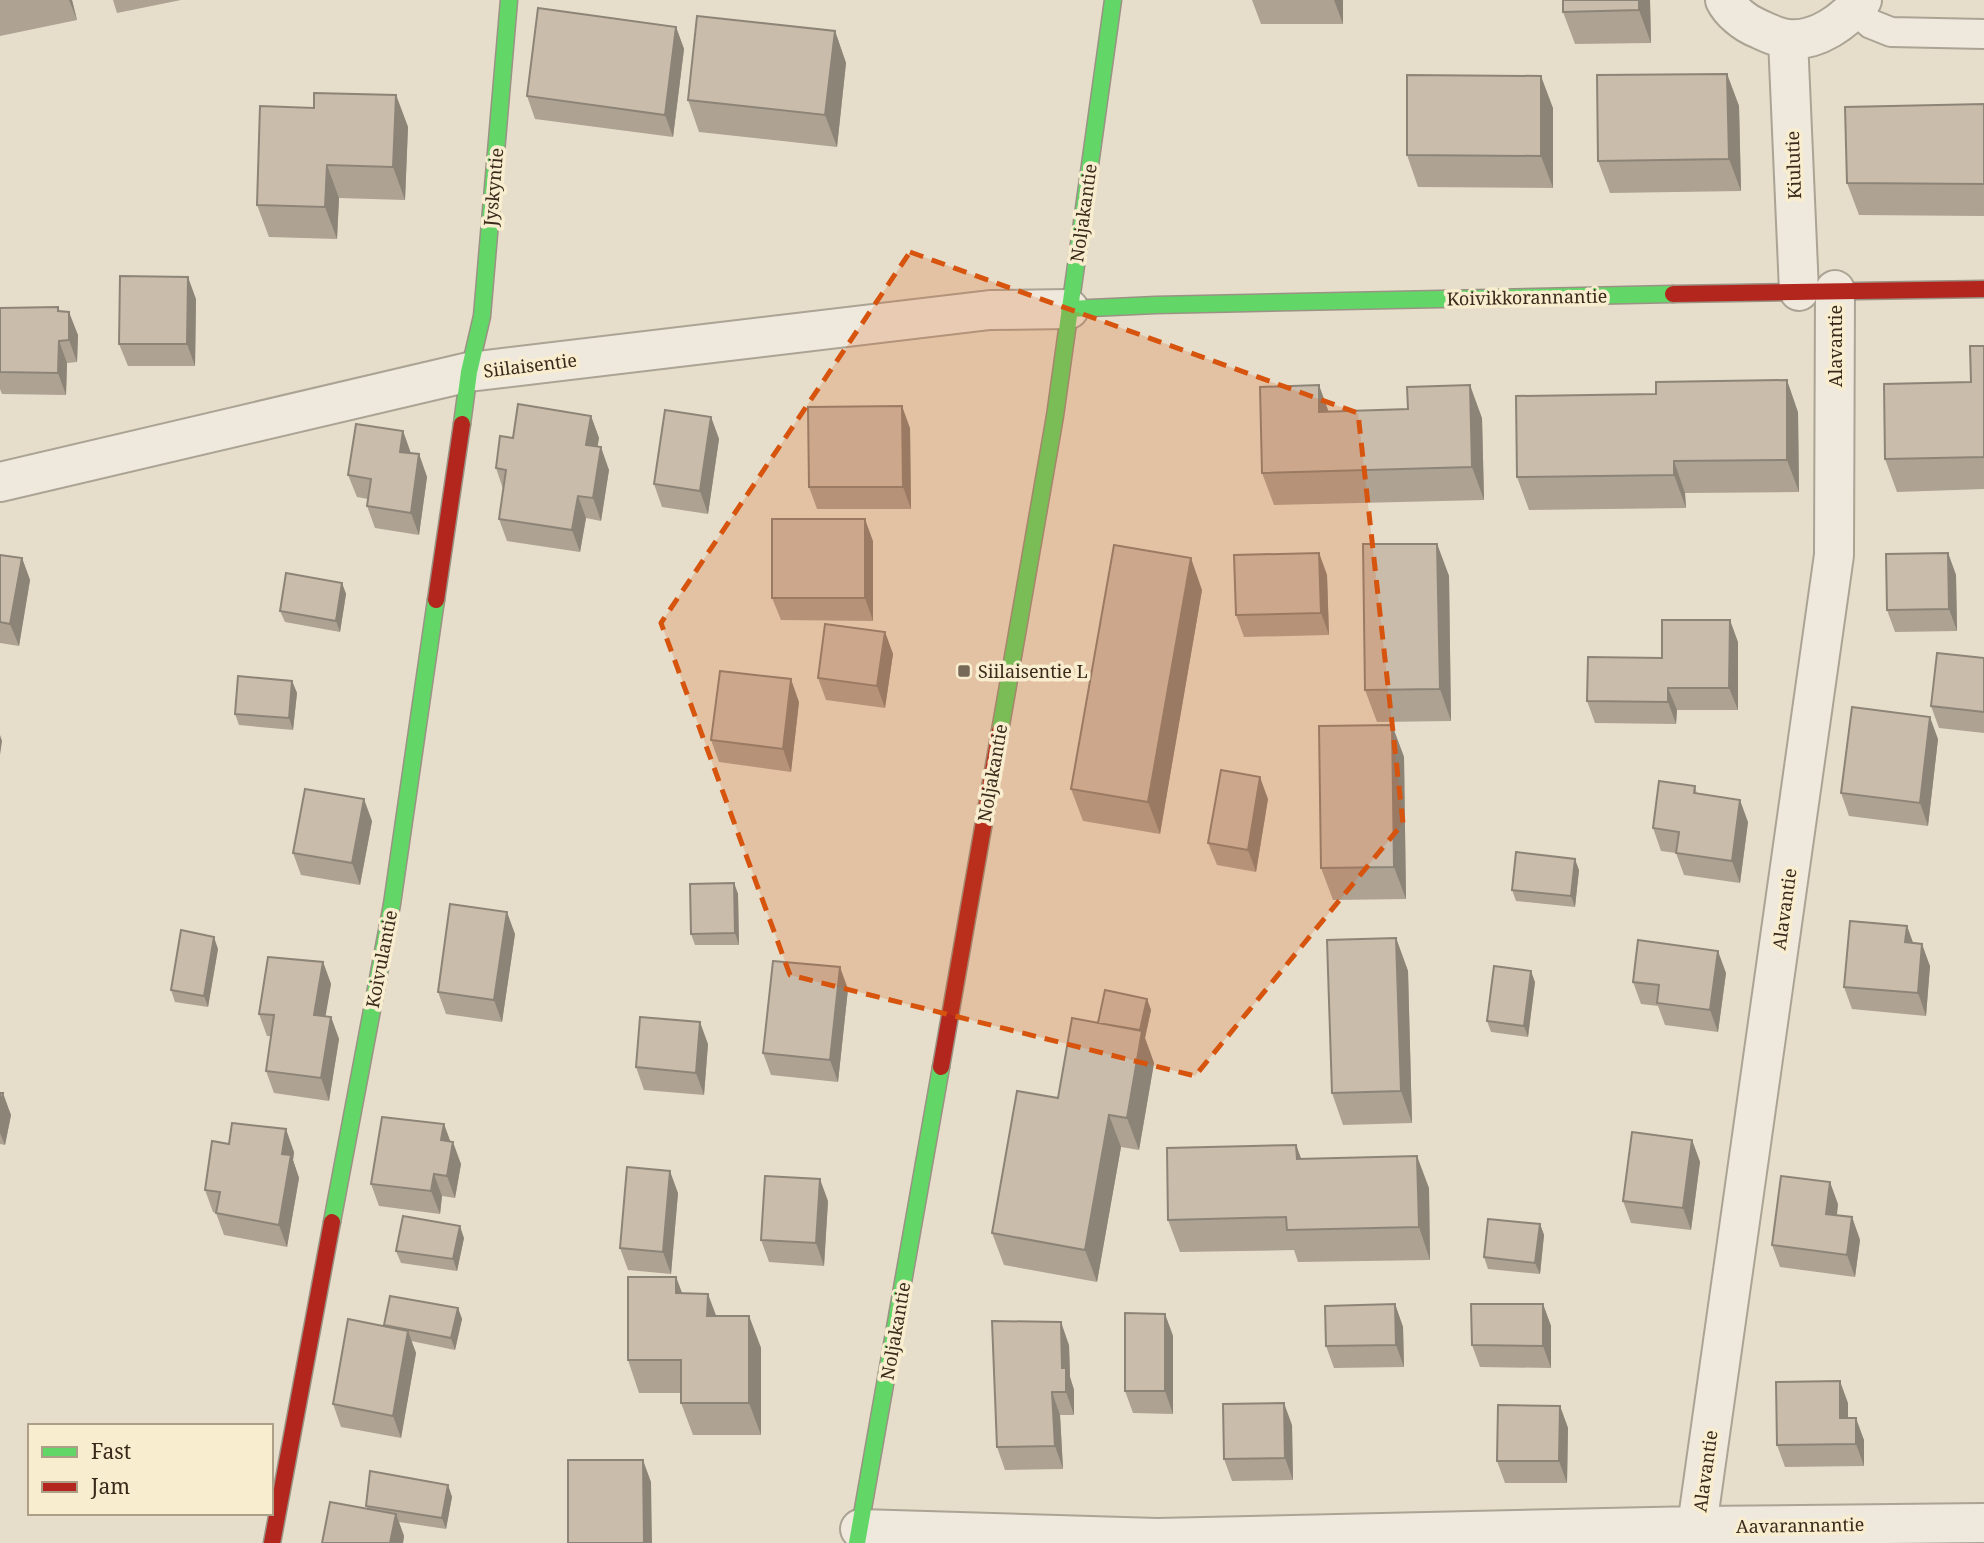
<svg xmlns="http://www.w3.org/2000/svg" width="1984" height="1543" font-family="'Noto Serif',serif">
<rect width="100%" height="100%" fill="#e6deca"/>
<g fill="none" stroke-linecap="round" stroke-linejoin="round">
<defs>
<path id="lane" d="M1854,9L1871,24L1891,32L1984,34"/>
<path id="street" d="M1725,0C1731,12 1745,23 1757,28C1766,32 1777,38 1788,39C1817,42 1845,21 1862,0
M1788,39L1799,291
M0,482L469,372L990,310L1069,309
M1697,1526L1834,555L1835,290
M860,1529L1157,1538L1697,1526L1984,1523"/>
<path id="fast" d="M1069,309L1156,305L1673,294
M462,424L469,372L482,316L509,0
M1000,731L1055,416L1113,0
M332,1222L392,904L436,600
M857,1543L941,1067"/>
<path id="jam" d="M1673,294L1984,289
M436,600L462,424
M941,1067L1000,731
M272,1543L332,1222"/>
</defs>
<use href="#lane" stroke="#aba394" stroke-width="32"/>
<use href="#street" stroke="#aba394" stroke-width="42"/>
<use href="#fast" stroke="#9a9284" stroke-width="19"/>
<use href="#jam" stroke="#9a9284" stroke-width="19"/>
<use href="#lane" stroke="#eee8dd" stroke-width="28"/>
<use href="#street" stroke="#eee8dd" stroke-width="38"/>
<use href="#fast" stroke="#63d668" stroke-width="16"/>
<use href="#jam" stroke="#b3261e" stroke-width="16"/>
</g>
<path fill="#aea293" d="M0,0H72L77,20L0,36Z
M113,0H181L117,13Z
M1252,0H1343V24H1261Z
M1650,0L1651,43L1575,44L1563,12Z
M676,27L684,49L673,137L535,119L527,96Z
M835,31L846,63L837,147L699,132L688,100Z
M1727,74L1739,106L1741,191L1610,193L1598,161Z
M396,95L408,127L405,200L339,198L337,239L269,237L257,205L314,108Z
M1984,104V216L1859,215L1847,183Z
M1553,108V188L1418,187L1407,155Z
M196,299L195,366H128L119,344Z
M58,307L60,311L78,335L77,362L67,363L66,395L2,394L0,389V308Z
M1984,346V489L1897,492L1885,459L1971,382Z
M1328,411L1482,418L1484,500L1274,505L1262,473Z
M1798,412L1799,492L1685,493L1686,508L1529,510L1517,477Z
M591,416L599,438L597,447L609,470L601,521L586,518L580,552L507,541L499,519L503,489L496,468L513,438Z
M711,417L719,439L708,514L662,507L654,484Z
M910,428L911,509H817L809,487Z
M403,431L411,453L419,454L427,477L419,535L375,528L367,506L368,499L357,497L348,475Z
M873,541V621L781,620L772,598Z
M1437,544L1449,576L1451,721L1377,722L1365,690Z
M1319,553L1327,575L1329,635L1244,637L1236,615Z
M1948,553L1956,575L1957,631L1895,632L1887,610Z
M0,555L22,558L30,580L19,646L0,643Z
M342,583L346,594L340,632L285,622L280,611Z
M1202,590L1160,834L1083,821L1071,789Z
M885,632L893,654L885,708L826,700L818,678Z
M1738,642V710H1677L1676,724L1595,723L1587,701L1662,658Z
M1984,658V733L1939,728L1931,706Z
M292,681L297,693L293,730L239,725L235,714Z
M799,702L791,772L719,762L711,740Z
M1392,725L1404,757L1406,899L1333,900L1321,868Z
M1938,739L1928,826L1849,816L1841,793Z
M1695,786L1697,794L1748,822L1740,883L1684,875L1676,853L1661,851L1653,828Z
M1268,799L1256,872L1217,865L1208,843Z
M372,821L360,885L301,875L293,853Z
M1579,870L1575,907L1516,901L1512,890Z
M734,883L738,894L739,945H695L691,934Z
M1907,926L1913,943L1930,966L1926,1016L1852,1009L1844,987Z
M515,934L502,1022L446,1014L438,992Z
M1396,938L1408,971L1412,1123L1343,1125L1332,1093Z
M218,949L208,1007L175,1002L171,990Z
M323,962L331,984L325,1016L331,1017L339,1039L329,1101L274,1093L266,1071L271,1036H267L259,1014Z
M1726,973L1718,1032L1665,1025L1658,1006L1641,1004L1633,982Z
M1535,982L1528,1037L1491,1032L1487,1021Z
M848,989L838,1082L771,1075L763,1053Z
M1147,999L1151,1010L1145,1038L1154,1063L1139,1150L1121,1147L1097,1282L1004,1265L992,1233L1058,1098L1098,1023Z
M708,1044L704,1095L644,1090L636,1067Z
M0,1093L11,1115L5,1145L0,1144Z
M444,1124L450,1141L461,1164L455,1198L442,1196L440,1214L379,1206L371,1184Z
M1692,1140L1700,1162L1691,1230L1631,1223L1623,1201Z
M229,1144L294,1152L293,1160L299,1178L287,1247L224,1235L216,1213L213,1212L205,1190Z
M1296,1145L1301,1159L1429,1188L1430,1260L1298,1262L1294,1250L1180,1252L1168,1220Z
M678,1193L671,1274L628,1270L620,1248Z
M828,1201L824,1266L769,1262L761,1240Z
M1838,1204L1837,1216L1852,1217L1860,1240L1855,1277L1780,1267L1772,1245Z
M1540,1224L1544,1235L1540,1274L1488,1269L1484,1257Z
M464,1238L457,1271L401,1263L396,1251Z
M676,1277L682,1293L716,1316H749L761,1348V1435H693L681,1403V1393H639L628,1360Z
M1395,1304L1403,1327L1404,1367L1334,1368L1326,1346Z
M1543,1304L1551,1326V1368L1480,1367L1472,1345Z
M458,1308L462,1319L455,1350L411,1341L416,1353L401,1438L341,1427L333,1404L384,1326Z
M1165,1314L1173,1336V1414L1133,1413L1125,1391Z
M1069,1345L1070,1377L1074,1390V1415H1060L1063,1469L1005,1470L997,1447Z
M1848,1403V1418L1864,1440V1466L1785,1467L1777,1445Z
M1560,1406L1568,1428L1567,1483H1505L1497,1461Z
M1292,1425L1293,1480L1232,1481L1224,1459Z
M448,1485L452,1497L446,1529L399,1522L404,1536L403,1543H322L367,1508L366,1506Z"/>
<path fill="#8d8478" d="M69,0H72L77,20Z
M1334,0H1343V24Z
M1639,0H1650L1651,43L1639,10Z
M676,27L684,49L673,137L665,115Z
M835,31L846,63L837,147L825,115Z
M1727,74L1739,106L1741,191L1729,159Z
M1541,76L1553,108V188L1541,156Z
M396,95L408,127L405,200L393,167Z
M327,165L339,198L337,239L325,207Z
M188,277L196,299L195,366L187,344Z
M69,312L78,335L77,362L69,340Z
M59,341L67,363L66,395L58,373Z
M1787,380L1798,412L1799,492L1787,460Z
M1319,385L1331,418L1319,412Z
M1470,385L1482,418L1484,500L1472,467Z
M902,406L910,428L911,509L903,487Z
M591,416L599,438L594,468L586,445Z
M711,417L719,439L708,514L700,491Z
M403,431L411,454L400,452Z
M601,447L609,470L601,521L593,498Z
M419,454L427,477L419,535L411,513Z
M1674,461L1685,493L1686,508L1674,475Z
M578,496L586,518L580,552L572,530Z
M865,519L873,541V621L865,598Z
M1437,544L1449,576L1451,721L1440,689Z
M1319,553L1327,575L1329,635L1321,613Z
M1948,553L1956,575L1957,631L1949,609Z
M22,558L30,580L19,646L10,624Z
M1191,558L1202,590L1160,834L1148,802Z
M342,583L346,594L340,632L336,621Z
M1730,620L1738,642V710L1729,688Z
M885,632L893,654L885,708L877,686Z
M791,679L799,702L791,772L783,749Z
M292,681L297,693L293,730L289,718Z
M1668,688L1677,710L1676,724L1668,702Z
M1930,717L1938,739L1928,826L1920,803Z
M1392,725L1404,757L1406,899L1394,867Z
M0,735L2,741L0,755Z
M1260,777L1268,799L1256,872L1248,850Z
M364,799L372,821L360,885L352,863Z
M1740,800L1748,822L1740,883L1732,861Z
M1575,859L1579,870L1575,907L1571,896Z
M734,883L738,894L739,945L735,933Z
M507,912L515,934L502,1022L494,1000Z
M1907,926L1915,948L1905,942Z
M214,937L218,949L208,1007L204,996Z
M1396,938L1408,971L1412,1123L1401,1091Z
M1922,944L1930,966L1926,1016L1918,993Z
M1718,951L1726,973L1718,1032L1710,1010Z
M323,962L331,984L322,1037L314,1015Z
M840,967L848,989L838,1082L830,1060Z
M1531,971L1535,982L1528,1037L1524,1026Z
M1147,999L1151,1010L1145,1038L1154,1063L1139,1150L1127,1118L1140,1032Z
M331,1017L339,1039L329,1101L321,1078Z
M700,1022L708,1044L704,1095L696,1073Z
M3,1093L11,1115L5,1145L0,1133V1107Z
M1109,1115L1121,1147L1097,1282L1085,1250Z
M444,1124L452,1146L453,1142L461,1164L455,1198L447,1176L441,1140Z
M286,1129L294,1152L293,1160L299,1178L287,1247L279,1225L282,1154Z
M1692,1140L1700,1162L1691,1230L1683,1208Z
M1296,1145L1308,1177L1297,1159Z
M1417,1156L1429,1188L1430,1260L1419,1227Z
M670,1171L678,1193L671,1274L663,1252Z
M434,1174L442,1196L440,1214L431,1191Z
M820,1179L828,1201L824,1266L816,1243Z
M1830,1182L1838,1204L1834,1237L1826,1214Z
M1852,1217L1860,1240L1855,1277L1847,1255Z
M1540,1224L1544,1235L1540,1274L1535,1263Z
M460,1226L464,1238L457,1271L453,1259Z
M676,1277L688,1309L676,1293Z
M708,1294L720,1326L707,1316Z
M1395,1304L1403,1327L1404,1367L1396,1345Z
M1543,1304L1551,1326V1368L1543,1346Z
M458,1308L462,1319L455,1350L451,1338Z
M1165,1314L1173,1336V1414L1165,1391Z
M749,1316L761,1348V1435L749,1403Z
M1061,1322L1069,1345L1070,1377L1074,1390V1415L1066,1392L1062,1368Z
M408,1331L416,1353L401,1438L393,1416Z
M1840,1381L1848,1403V1440L1840,1418Z
M1052,1392L1060,1415L1063,1469L1055,1446Z
M1284,1403L1292,1425L1293,1480L1285,1458Z
M1560,1406L1568,1428L1567,1483L1559,1461Z
M1856,1418L1864,1440V1466L1856,1444Z
M643,1460L651,1482L652,1543H644Z
M448,1485L452,1497L446,1529L442,1518Z
M396,1514L404,1536L403,1543H390Z"/>
<path fill="#cabcab" stroke="#8d8478" stroke-width="2" d="M1563,0H1639V10L1563,12Z
M538,8L676,27L665,115L527,96Z
M697,16L835,31L825,115L688,100Z
M1727,74L1729,159L1598,161L1597,75Z
M1407,75L1541,76V156L1407,155Z
M314,93L396,95L393,167L327,165L325,207L257,205L260,106L314,108Z
M1984,104V184L1847,183L1845,107Z
M120,276L188,277L187,344H119Z
M58,307V311L69,312V340L59,341L58,373L0,372V308Z
M1970,346H1984V457L1885,459L1884,384L1971,382Z
M1787,380V460L1674,461V475L1517,477L1516,396L1656,394V382Z
M1319,385V412L1408,409L1407,387L1470,385L1472,467L1262,473L1260,387Z
M518,404L591,416L586,445L601,447L593,498L578,496L572,530L499,519L506,470L496,468L500,436L513,438Z
M902,406L903,487H809L808,407Z
M665,410L711,417L700,491L654,484Z
M356,424L403,431L400,452L419,454L411,513L367,506L371,479L348,475Z
M772,519H865V598H772Z
M1363,544H1437L1440,689L1365,690Z
M1114,545L1191,558L1148,802L1071,789Z
M1319,553L1321,613L1236,615L1234,555Z
M1948,553L1949,609L1887,610L1886,554Z
M0,555L22,558L10,624L0,622Z
M286,573L342,583L336,621L280,611Z
M1662,620H1730L1729,688H1668V702L1587,701L1588,657L1662,658Z
M825,624L885,632L877,686L818,678Z
M1937,653L1984,658V712L1931,706Z
M720,671L791,679L783,749L711,740Z
M238,676L292,681L289,718L235,714Z
M1852,707L1930,717L1920,803L1841,793Z
M1392,725L1394,867L1321,868L1319,726Z
M1221,770L1260,777L1248,850L1208,843Z
M1659,781L1695,786L1694,793L1740,800L1732,861L1676,853L1679,832L1653,828Z
M305,789L364,799L352,863L293,853Z
M1516,852L1575,859L1571,896L1512,890Z
M734,883L735,933L691,934L690,884Z
M450,904L507,912L494,1000L438,992Z
M1850,921L1907,926L1905,942L1922,944L1918,993L1844,987Z
M181,930L214,937L204,996L171,990Z
M1396,938L1401,1091L1332,1093L1327,940Z
M1638,940L1718,951L1710,1010L1657,1003L1659,985L1633,982Z
M268,957L323,962L314,1015L331,1017L321,1078L266,1071L274,1015L259,1014Z
M773,961L840,967L830,1060L763,1053Z
M1494,966L1531,971L1524,1026L1487,1021Z
M1105,990L1147,999L1140,1030L1098,1023Z
M640,1017L700,1022L696,1073L636,1067Z
M1072,1018L1142,1031L1127,1118L1109,1115L1085,1250L992,1233L1017,1091L1058,1098Z
M0,1093H3L0,1107Z
M382,1117L444,1124L441,1140L453,1142L447,1176L434,1174L431,1191L371,1184Z
M232,1123L286,1129L282,1154L291,1155L279,1225L216,1213L220,1192L205,1190L212,1141L229,1144Z
M1632,1132L1692,1140L1683,1208L1623,1201Z
M1296,1145L1297,1159L1417,1156L1419,1227L1287,1230L1286,1217L1168,1220L1167,1148Z
M627,1167L670,1171L663,1252L620,1248Z
M765,1176L820,1179L816,1243L761,1240Z
M1781,1176L1830,1182L1826,1214L1852,1217L1847,1255L1772,1245Z
M403,1216L460,1226L453,1259L396,1251Z
M1488,1219L1540,1224L1535,1263L1484,1257Z
M628,1277H676V1293L708,1294L707,1316H749V1403H681V1360H628Z
M390,1296L458,1308L451,1338L384,1325Z
M1395,1304L1396,1345L1326,1346L1325,1306Z
M1471,1304H1543V1346L1472,1345Z
M1125,1313L1165,1314V1391H1125Z
M348,1319L408,1331L393,1416L333,1404Z
M992,1321L1061,1322L1062,1368H1066V1392H1052L1055,1446L997,1447Z
M1840,1381V1418H1856V1444L1777,1445L1776,1382Z
M1284,1403L1285,1458L1224,1459L1223,1404Z
M1498,1405L1560,1406L1559,1461H1497Z
M568,1460H643L644,1543H568Z
M370,1471L448,1485L442,1518L366,1506Z
M330,1502L396,1514L390,1543H322Z"/>
<path fill="#d7540e" fill-opacity="0.2" stroke="#d7540e" stroke-width="5" stroke-dasharray="14 9" stroke-linejoin="round" d="M910,252L1358,413L1403,823L1195,1076L790,975L661,623Z"/>
<rect fill="#776958" stroke="#f9edcf" stroke-width="2.5" x="957" y="664" width="14" height="14" rx="3.5"/>
<g text-anchor="middle" dominant-baseline="central" stroke-width="7" stroke-linejoin="round" paint-order="stroke">
<g font-size="18" fill="#3b2a1b" stroke="#f9edcf">
<text transform="translate(1793 165) rotate(-92)">Kiulutie</text>
<text transform="translate(493 187) rotate(-85)">Jyskyntie</text>
<text transform="translate(1083 213) rotate(-82)">Noljakantie</text>
<text transform="translate(1527 297) rotate(-1)">Koivikkorannantie</text>
<text transform="translate(1835 346) rotate(-90)">Alavantie</text>
<text transform="translate(530 365) rotate(-7)">Siilaisentie</text>
<text transform="translate(992 773) rotate(-80)">Noljakantie</text>
<text transform="translate(1784 909) rotate(-82)">Alavantie</text>
<text transform="translate(381 959) rotate(-79)">Koivulantie</text>
<text transform="translate(895 1331) rotate(-80)">Noljakantie</text>
<text transform="translate(1705 1471) rotate(-82)">Alavantie</text>
<text transform="translate(1800 1525) rotate(-1)">Aavarannantie</text>
</g>
<g font-size="18" fill="#3b2a1b" stroke="#f9edcf" text-anchor="start">
<text x="978" y="671">Siilaisentie L</text>
</g>
</g>
<rect x="28" y="1424" width="245" height="91" fill="#f9edcf" stroke="#ad9f87" stroke-width="2"/>
<rect x="42" y="1447" width="35" height="10" fill="#63d668" stroke="#ad9f87" stroke-width="2"/>
<text x="91" y="1459" font-size="21" fill="#3b2a1b">Fast</text>
<rect x="42" y="1482" width="35" height="10" fill="#b3261e" stroke="#ad9f87" stroke-width="2"/>
<text x="91" y="1494" font-size="21" fill="#3b2a1b">Jam</text>
</svg>
